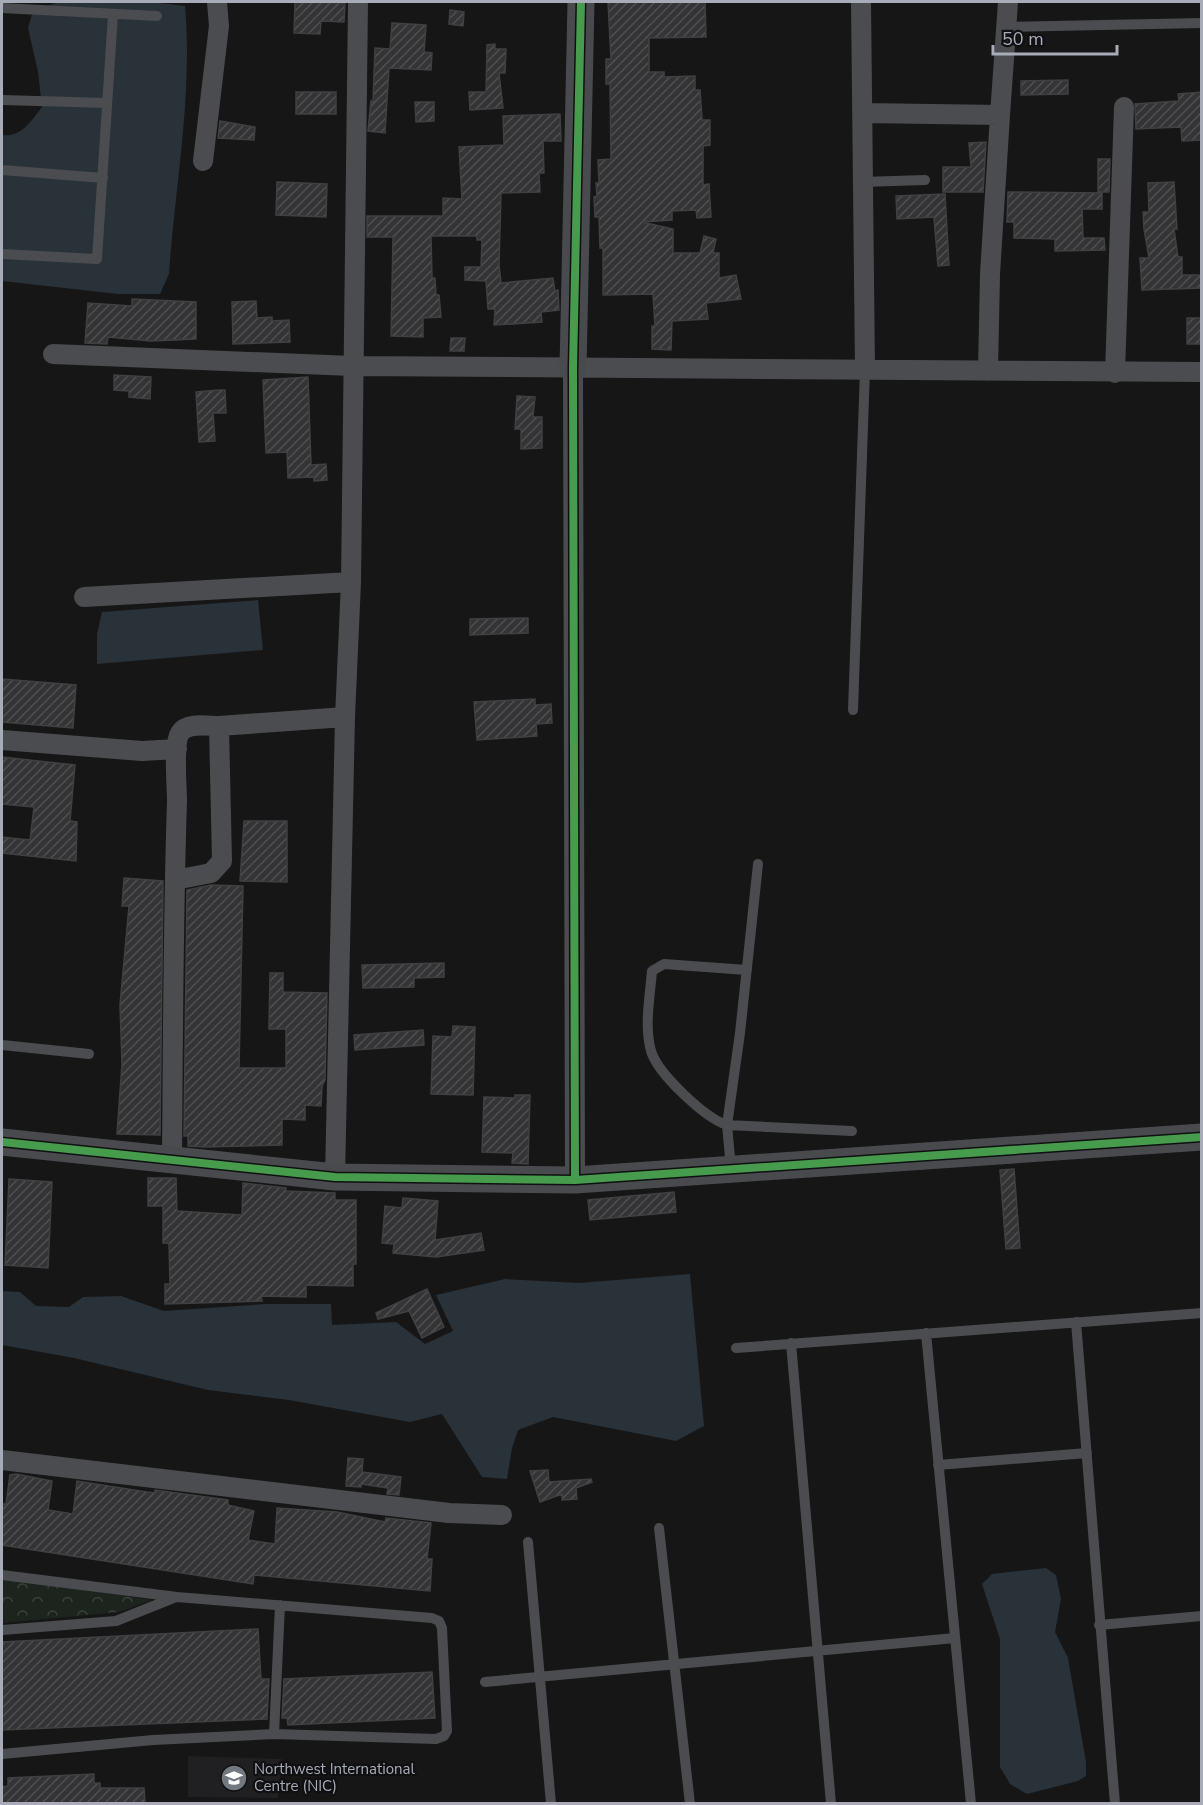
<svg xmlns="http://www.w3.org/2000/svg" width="1203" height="1805" font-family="'Nunito Sans',sans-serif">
<defs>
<pattern id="park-crowns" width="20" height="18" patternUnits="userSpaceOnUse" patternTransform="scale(1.5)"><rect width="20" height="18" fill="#1c241d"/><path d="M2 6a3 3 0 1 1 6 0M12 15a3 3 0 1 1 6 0" fill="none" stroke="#3a413c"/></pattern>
<pattern id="building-hatch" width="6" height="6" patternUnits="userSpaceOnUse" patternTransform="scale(1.5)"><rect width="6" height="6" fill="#343436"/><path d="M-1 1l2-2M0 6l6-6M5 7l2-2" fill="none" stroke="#4f4f51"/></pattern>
</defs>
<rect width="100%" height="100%" fill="#161616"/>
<path fill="#202023" d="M188,1756L282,1759L278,1798L188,1797Z"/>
<path fill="url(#park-crowns)" d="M2,1577L152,1600L119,1612L2,1623Z"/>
<path fill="#293139" d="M59,2H152L185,6C193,95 175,186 169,274L160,294H118L2,281V135C21,138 32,120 42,107L38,72L28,28L33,11Z
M258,600L263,650L97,664V634L102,612Z
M690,1274L704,1426L676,1441L553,1417L518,1430L512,1448L507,1479L482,1477L442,1414L410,1422L289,1400L208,1390L74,1358L2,1345V1291L20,1292L36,1306L69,1307L83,1297L121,1296L164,1311L266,1304H331L332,1325L396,1322L425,1344L453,1331L436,1295L505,1279L579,1283Z
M1046,1568L1056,1575L1061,1599L1055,1632L1068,1658L1086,1762V1776L1078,1781L1027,1794L1010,1784L1000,1767V1639L982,1584L992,1574Z"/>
<path fill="url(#building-hatch)" stroke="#3f4042" stroke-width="1.5" d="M295,2L345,3L344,22L321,21L320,34L294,33Z
M608,2H705L706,37L649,38V72H664V77L695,76V90H700L702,120H710V145L703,146V185L709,184L711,217L697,218L696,210L672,211V220L642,222L673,229V253H700L704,236L716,239L713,253H719V278L736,275L741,299L706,303L708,319L672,321L671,350L652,349V326H655L653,294L603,295V248H600L599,217H595L594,197L597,196L596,183H599L598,160L611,159L610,84H606V59H611Z
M450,10L464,12L463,26L449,24Z
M392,23L426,25L424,52L432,53L431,70L389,68L385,133L368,131L371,101L373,102L375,48L390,49Z
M495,44V49H506L505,73H499L503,108L470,110L469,92H486L487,45Z
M1068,80V94L1021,95V81Z
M296,92H336V114H296Z
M1202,92V140L1182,141L1181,127L1136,129L1135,104L1179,101L1178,94Z
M415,102H434V121L416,122Z
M560,114L561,141H543L544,173H539L540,192L501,193L499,265L501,283L553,278L555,291L558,290L559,310L541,312L542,322L494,325L495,309H488L486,281L465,280V267H481L482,240H477V236H431L432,278H435L436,295H439L441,317L423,318V337L391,336L393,237H367V216H443V198L462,199L459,147L504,145L503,116Z
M220,121L255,127L254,140L218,138Z
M986,142L983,192H943V167H971L969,143Z
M1098,159H1110L1109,192H1098Z
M277,182L327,184L326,217L276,215Z
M1174,182L1177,229H1174L1178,257H1182V275H1202V288L1142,290L1140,258H1149L1144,229L1143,212H1149L1148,183Z
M1008,192L1102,193V209H1082L1083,238H1104L1105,250L1055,251V239L1014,238V222H1007Z
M945,194L949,265L938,266L934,217L897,219L896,196Z
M132,299L196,302V339L151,341L108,337L107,344L85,343L88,303L132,306Z
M256,301L257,318L272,317V321L289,320L290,342L233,344L232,302Z
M1187,318H1201L1200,344H1187Z
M451,338H465L464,351H450Z
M114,375L151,377L150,399L129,397V391L114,390Z
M308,377L311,465L326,464L327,480L314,481V477L288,478L287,452L266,453L263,380Z
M219,390H225L226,413H213L215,441L199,442L196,392Z
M517,396L535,397L533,417H542V448L521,449V429H515Z
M528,618V633L470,635V619Z
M2,679L76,685L73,728L2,722Z
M535,699V705L551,704L552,723L536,724L537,736L477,740L474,702Z
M2,757L75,765L70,821L77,822L76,861L2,853V837L30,840L34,807L2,804Z
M244,821H287V882L240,881Z
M124,878L163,881L160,1135L117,1134L122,1064L120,1005L129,906H122Z
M211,885L243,886L239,1068H286V1029H269L270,973H283V992L327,993L325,1080L322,1086L321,1106L305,1105V1120L282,1119V1145L205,1147L188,1146V1136H184L187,890Z
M444,963V977L414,978V987L363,988L362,965Z
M453,1026L475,1027L473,1095L431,1094L433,1036L452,1037Z
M423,1030L424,1045L355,1050L354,1035Z
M515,1095H530L528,1164L512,1163L513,1153L482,1152L484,1097L515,1098Z
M1014,1169L1020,1248L1006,1249L1000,1170Z
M148,1178H176L177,1211L242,1215L243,1183L286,1188V1191L335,1193V1200H356V1264H353V1286L306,1285V1297L261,1296L262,1301L165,1304V1284H170L169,1243H163V1206H148Z
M9,1179L52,1182L48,1268L5,1265Z
M674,1192L676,1212L590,1220L588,1200Z
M403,1198L438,1201L435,1240L481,1233L484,1250L436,1257L393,1253L394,1244L382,1243L385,1206L402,1208Z
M427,1289L444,1327L422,1338L409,1311L378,1319L376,1313Z
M348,1458L363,1459L362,1472L401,1477L399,1495L387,1494L388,1488L361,1484V1487L346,1486Z
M548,1470L549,1482L591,1479L592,1482L576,1488L577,1499L562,1500V1494L540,1502L530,1471Z
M16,1474L52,1481L48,1510L73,1514L77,1481L147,1492L155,1493V1490L228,1500V1505L254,1511L248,1540L275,1544L277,1508L337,1512L385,1522L386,1518L431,1523L427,1559H432L430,1591L254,1575L253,1584L2,1545V1504H6L10,1475Z
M258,1629L261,1679H269L267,1719L2,1730V1642Z
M432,1672L435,1718L288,1725L287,1718H282L284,1679Z
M94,1774V1783H100V1788H144L145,1803H2V1787L8,1786V1778Z"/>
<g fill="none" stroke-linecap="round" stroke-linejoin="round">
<path stroke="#4a4c4f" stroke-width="10" d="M2,8L157,16
M1007,27L1202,23
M2,100L107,103
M2,170L103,178
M862,182L925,180
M2,254L97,259L113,14
M853,710L865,370
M758,864L740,1033L727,1125L852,1131
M2,1045L89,1054
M731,1168L727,1125C705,1118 658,1074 651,1051C644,1026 650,996 652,971L664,964L747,970
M1076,1322L1115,1804
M926,1333L971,1804
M791,1343L831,1804
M736,1348L1202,1313
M938,1465L1087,1453
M659,1528L690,1804
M528,1542L551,1804
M2,1575L177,1597L432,1618L439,1621L442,1628L447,1731L444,1736L436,1739L274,1734L153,1740L2,1754
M1099,1625L1202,1616
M2,1630L116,1621L176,1597
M485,1682L955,1638
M274,1734L280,1605"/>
<path stroke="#4a4c4f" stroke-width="20" d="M861,2L865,370
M863,113L1000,115L990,274L988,371
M1000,115L1008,2
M203,161L219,26L217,2
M53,354L352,366L1202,372
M573,368L575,1180
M1115,373L1124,107
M84,597L351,582
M219,726L345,717
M2,740L142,751L177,749
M172,1160C173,1040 173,920 177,801C177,786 173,744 180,733C187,722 208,726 219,726L222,861L211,873L175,880
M335,1177L345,717L351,582L358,2
M2,1460L449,1513L502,1515"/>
<path stroke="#494a4e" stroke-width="27" d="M573,368L581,2
M2,1142L335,1177L575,1180L1202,1137"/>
<defs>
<path id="cycleway" d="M2,1142L335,1177L575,1180L1202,1137
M575,1180L573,368L581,2"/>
</defs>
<use href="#cycleway" stroke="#101012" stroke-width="11"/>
<use href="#cycleway" stroke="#469c4c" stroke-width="8"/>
</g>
<defs>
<symbol id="university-disc" viewBox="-11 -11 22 22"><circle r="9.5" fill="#74787f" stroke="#101012"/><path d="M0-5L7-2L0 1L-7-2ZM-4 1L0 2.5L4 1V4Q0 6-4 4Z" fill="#fff"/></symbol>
</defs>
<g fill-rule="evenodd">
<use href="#university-disc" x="219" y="1763" width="30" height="30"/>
</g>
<g text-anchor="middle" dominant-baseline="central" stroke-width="4.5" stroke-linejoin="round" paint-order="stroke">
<g font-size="15" fill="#a7acb8" stroke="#101012" text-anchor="start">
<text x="254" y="1769">Northwest International<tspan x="254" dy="17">Centre (NIC)</tspan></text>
</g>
</g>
<rect width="1203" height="1805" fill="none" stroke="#a7acb8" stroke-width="6"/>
<path d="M993 45v9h124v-9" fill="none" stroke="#a7acb8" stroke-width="3"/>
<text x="1002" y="45" font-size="18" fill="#a7acb8" stroke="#101012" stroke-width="4.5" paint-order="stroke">50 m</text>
</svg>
